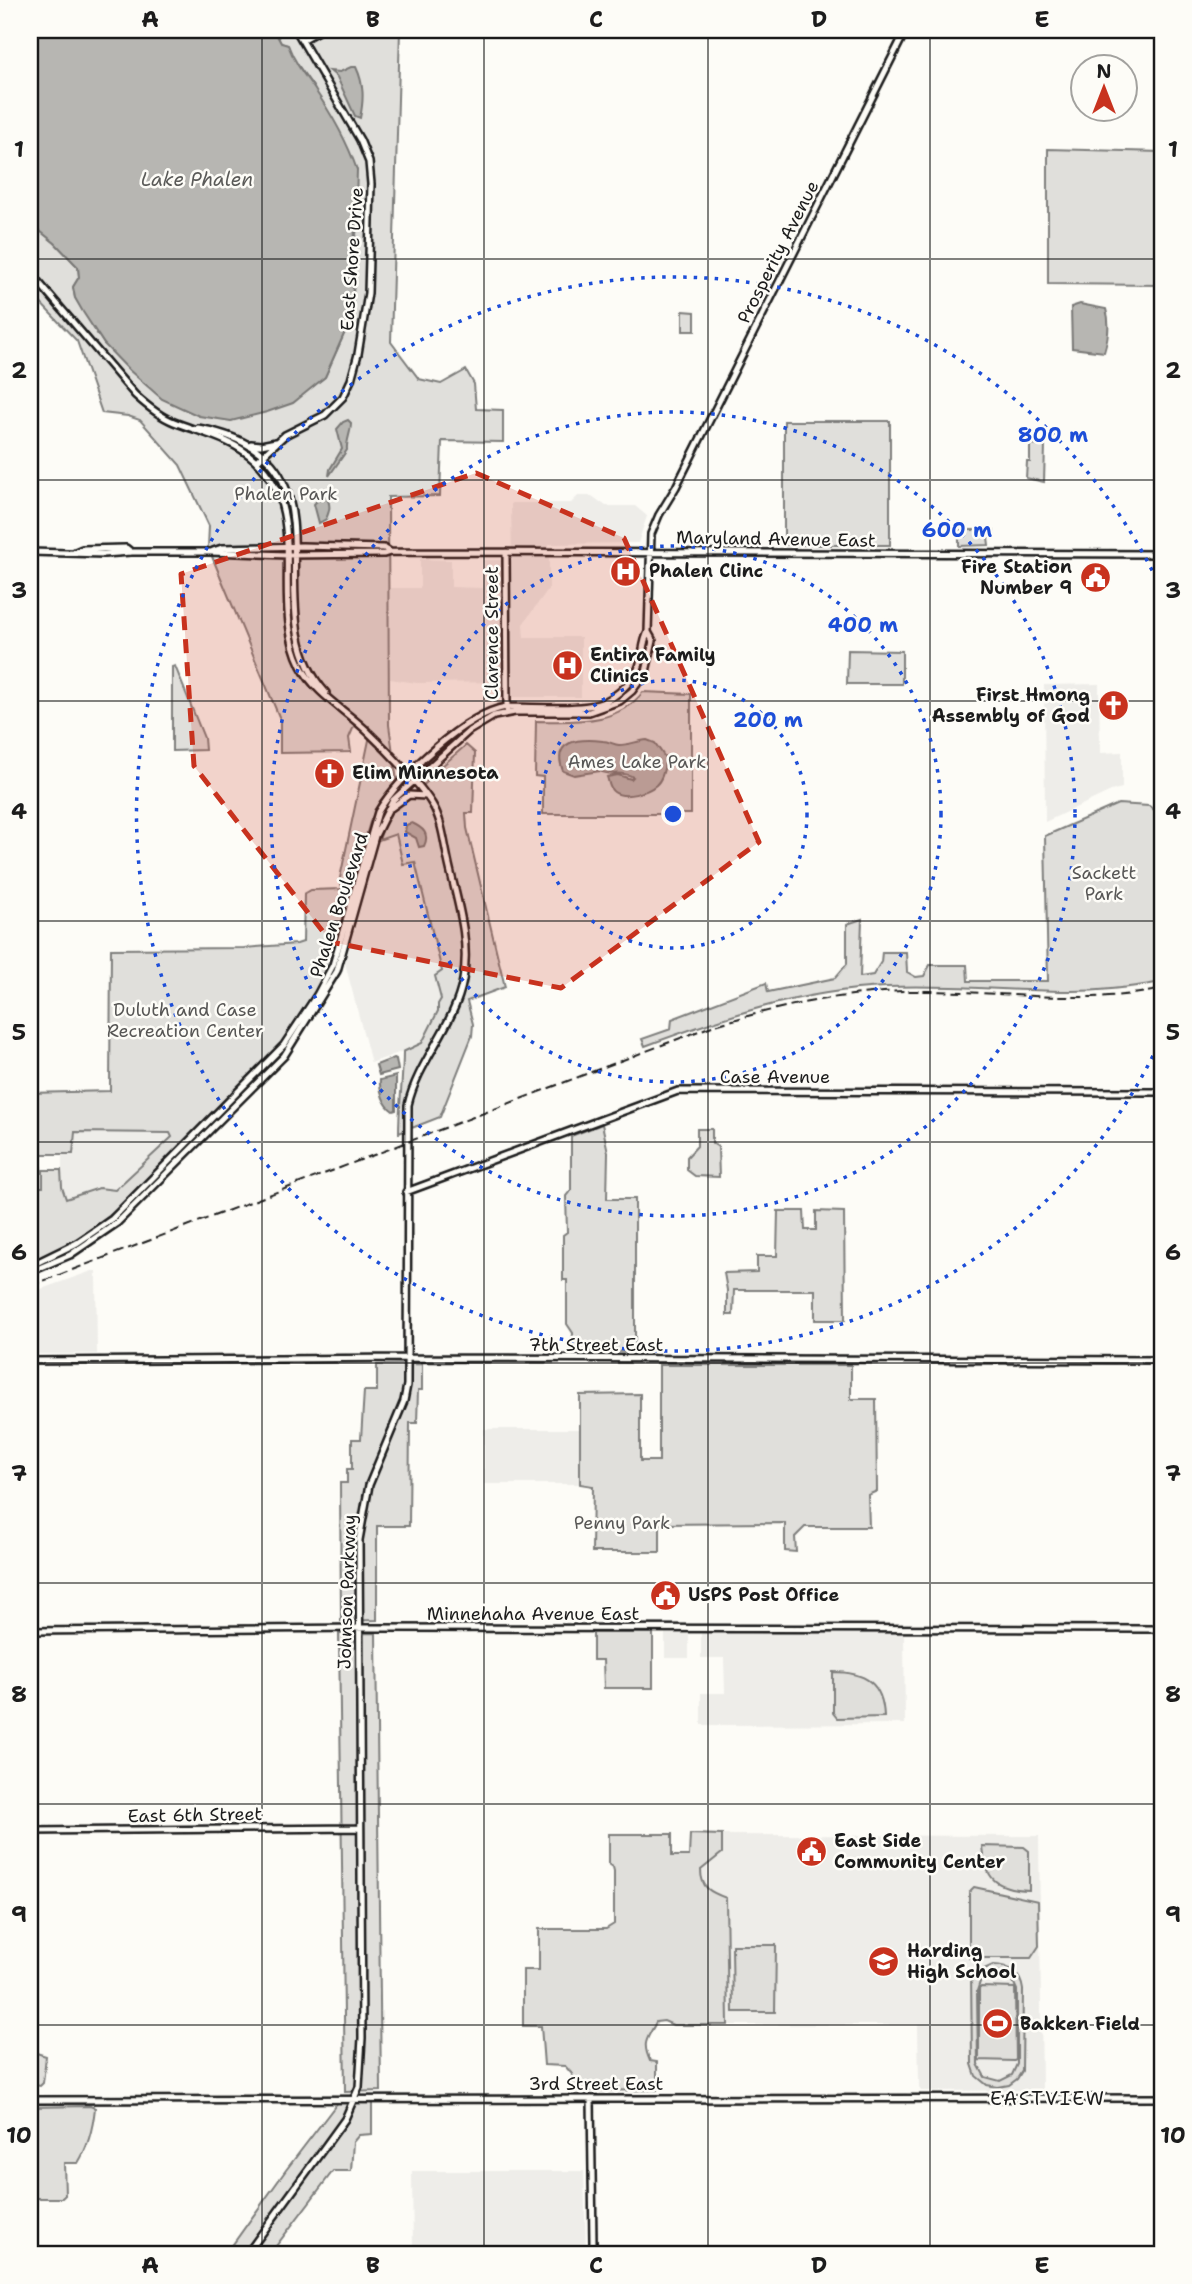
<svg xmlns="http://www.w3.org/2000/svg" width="1192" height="2284" font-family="'Shantell Sans',sans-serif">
<rect width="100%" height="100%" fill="#fdfcf7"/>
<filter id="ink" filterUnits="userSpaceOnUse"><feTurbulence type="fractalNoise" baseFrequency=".0143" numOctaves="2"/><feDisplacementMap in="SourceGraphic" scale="14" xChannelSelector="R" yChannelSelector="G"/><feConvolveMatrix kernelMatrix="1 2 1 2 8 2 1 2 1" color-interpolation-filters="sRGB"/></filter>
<g filter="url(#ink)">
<path fill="#eeede9" d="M578,496H592L606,506H635L647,516L638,543L549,544V588L523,624L524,637H581V697H512V682L417,683L390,679L389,588H420V559L451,560V587L483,588V560H512L511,503H571Z
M1099,684L1100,753L1122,752V788L1111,791L1045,822L1044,685Z
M394,809L460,950L431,1041L371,1063L345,963L379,840L384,824Z
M74,1132L170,1133L172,1137L115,1190L99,1188L66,1199L62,1187V1154L73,1153Z
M30,1159H43V1187H30Z
M92,1271H96L97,1354H30V1293Z
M484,1429H580V1484H484Z
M665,1633H689V1658H665Z
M701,1633H904L905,1724L701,1725V1693H725L724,1658H701Z
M722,1835L1039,1836L1042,2090L921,2091L919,2088L918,2025H728L726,1898L708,1891L701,1881V1870L722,1853Z
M412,2171H584L586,2254H413Z"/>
<path fill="#e0dfdb" stroke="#7e7e7c" stroke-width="2" fill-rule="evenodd" d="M274,30H300L302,34L309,30H400L391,342L419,379L441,384L466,370L474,384L476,409L503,410V442L442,441L440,496L388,497L389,725L397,781L380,801L370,822L326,974L283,1042L273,1053L121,1206C93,1230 64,1248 30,1263V1187H43V1170H61L62,1187L66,1199L99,1188L115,1190L172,1137L170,1133L75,1132L73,1154H30V1093L110,1091L111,949L244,948L297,944L303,942L304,894L311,890L342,889L340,878L369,740V726H354L349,738L351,752L280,753V719L208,547L209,526L180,465L140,420L128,416L102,413L77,341L30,292V223L55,243L78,267L79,277L73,287L75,298L104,344L231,421L309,389L325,377L352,316L357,218L314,88L292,57L288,45L281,43Z
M1048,149L1162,152V285L1048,284Z
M683,311L695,312V331H683Z
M784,421H890V545H784Z
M1030,444L1045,445L1044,482L1026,478L1027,462H1030Z
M959,530H994V537H988L989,545L959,546Z
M848,650L902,651V684H847Z
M175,666L204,738L205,750L172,751V667Z
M643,692L691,694V814H543V777L535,776L536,721C574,721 616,726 643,692Z
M466,745L475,753L473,813H466L467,828L505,987L467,1001L473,1024L472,1036L440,1117L399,1133C399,1105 403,1079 403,1052L422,1043L438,1011V1004L441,999L435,976L442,971L415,862L403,864L396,834L379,840L387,816L427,782L426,780Z
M1118,804L1149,806L1162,816V982C1133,987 1102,991 1072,991C1010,991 949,984 886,987C802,990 723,1017 645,1046L642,1039L671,1029L672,1019L766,983L768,992L835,978L847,964V924L862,919L860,977L873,975L881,962L882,952H906L907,972L916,977L924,976L930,965H967L968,981H1048L1045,836Z
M215,1117L219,1121L137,1204L93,1241L30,1272V1266L61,1252L112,1219Z
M602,1124L608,1152L607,1199H635V1352L572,1351L573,1333L567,1324V1280H563V1235L567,1232L566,1196L571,1190V1136Z
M697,1129H712V1143L718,1147L719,1177L695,1176L687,1170V1157L697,1146Z
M778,1211H804L805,1230H816V1211L844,1212L845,1320H815V1290H734L733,1315H727V1290L724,1273L757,1272V1256H777Z
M422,1364V1390H418L417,1423H410L409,1526H377V1620L341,1621L340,1483H347V1469H352V1439H361L364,1391H377V1365Z
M659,1365H851V1399H876L877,1491L868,1495L869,1527H805L795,1537L796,1552L785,1551V1523L660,1524V1552H592L593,1486L580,1484V1395L640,1394V1461H659Z
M376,1633L381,2091L345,2092L339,1634Z
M593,1633H653V1688H604L603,1660H593Z
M833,1672C865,1672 883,1683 884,1717L837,1718L833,1713Z
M609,1834H672V1856H689L690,1834L722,1835V1853L701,1870C701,1888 710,1892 726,1898L728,2025H673L664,2021L656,2022C648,2039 641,2041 650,2061L657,2062V2090L572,2091V2074L565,2066L544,2065L541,2026H523V1970H539V1929H606L614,1924V1871L613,1867L609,1864Z
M982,1846L1024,1847L1029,1851V1890C996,1889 985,1879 982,1846Z
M974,1887L1038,1901L1039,1946L1031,1958H969V1892Z
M732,1945H776L775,2012H733Z
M993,1965C1010,1965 1021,1974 1023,1990L1022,2071L1017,2079L1009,2085L998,2087L987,2085L976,2076L972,2064L971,1970H982ZM995,1971L1011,1977L1017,1990V2064L1012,2075L1000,2081L985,2077L978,2064L977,1991L981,1979Z
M981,1987L1015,1988L1016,2060L1014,2061L979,2060V1989Z
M30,2051L46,2056L43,2083L40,2086L30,2084Z
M338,2102L372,2103V2134L359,2135L353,2142L351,2171H333L270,2254H226L286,2170Z
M90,2106L95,2108C93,2127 88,2147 78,2163H64L65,2195L62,2198H30V2107Z"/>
<path fill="#b7b6b2" stroke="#797876" stroke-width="2" d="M30,30H274L281,43L288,45C294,61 303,73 313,87C331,113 347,141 357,170L352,316L325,377L293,403L267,412L231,421L199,416L162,399L129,370L104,344L83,312L75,298L73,287L79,277L78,267L55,243L30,223Z
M351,67H356C364,84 364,99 360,118L355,116L337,77L330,71L340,72Z
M1080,304L1106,309C1110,322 1108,339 1104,352L1072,348L1071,307Z
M348,420L351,423C351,433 346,441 347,450L329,476L330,469L342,449L337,429L343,422Z
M322,495L326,496C331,505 330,510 326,519L319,523L314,504Z
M647,740L655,743L666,759C664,768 663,779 656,785C647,793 624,799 614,792C609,789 609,782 607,777L618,775L631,779L633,777C621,770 610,777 600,771L574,775L563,771C551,740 579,738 603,741C609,741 614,745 619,745C628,745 638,741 647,740Z
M412,823C423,828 430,834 424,846L419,847L416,838L405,832L406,825Z
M394,1058L396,1059L398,1070L379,1075L376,1065Z
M396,1076V1110L393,1111C384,1105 379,1091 380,1080Z"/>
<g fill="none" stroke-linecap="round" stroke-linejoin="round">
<defs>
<path id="secondary" d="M302,40L320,30
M30,266L36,276
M30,272L135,395C147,406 159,416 174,422C202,433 233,439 255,460C313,515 268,600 301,666C316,695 346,710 369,733C387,750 419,783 432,804C442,820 444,842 448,860C456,898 471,940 463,980C455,1025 418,1061 408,1105L407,1385L404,1401L369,1485L359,1540L362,2038L359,2087L345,2119L247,2254
M198,428C362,457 248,608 326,693
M251,444L261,445L276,442
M257,461L285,435L325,415L343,397L351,380L358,354L368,293L371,184L369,162L360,140L296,30
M213,551L222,548L302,546L384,548L390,552
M30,552L104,554L131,552H211L287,555L384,554L390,552L1162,554
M75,552L82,549L126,548L131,552
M506,552L507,710
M391,808L409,795L426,796
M406,1192L678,1091L1162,1092
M30,1266L77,1243L112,1219L284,1045L317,995L333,965L378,812C399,776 465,714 506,707C529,707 585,711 604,702C617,696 628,685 636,673C644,660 641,645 648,632
M30,1272L70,1255L117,1223L284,1056L337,971L375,836L393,800L469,731L494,716L515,712H589L620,701L632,691L646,672L653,641L648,632L651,534L659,515L676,487L906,30
M30,1361L407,1358L1162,1360
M30,1631L365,1628L1162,1629
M30,1831L360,1828
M591,2099L593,2243L591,2254
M30,2100L1162,2098
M593,2243L597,2254"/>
</defs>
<use href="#secondary" stroke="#1c1c1c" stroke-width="10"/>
<use href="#secondary" stroke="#fdfcf7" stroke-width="5"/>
<path stroke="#1c1c1c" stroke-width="2" stroke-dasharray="10 5" stroke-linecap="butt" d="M30,1286L712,1026C780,1006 851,990 922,991C1002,991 1083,1006 1162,989"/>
</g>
</g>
<path fill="#c8321e" fill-opacity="0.2" stroke="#c8321e" stroke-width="5" stroke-dasharray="14 9" stroke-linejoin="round" d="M476,473L624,538L759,842L561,988L331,942L194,766L181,574Z"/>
<path fill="none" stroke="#1c1c1c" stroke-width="2" stroke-opacity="0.55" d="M262,30V2254M484,30V2254M708,30V2254M930,30V2254M30,259H1162M30,480H1162M30,701H1162M30,921H1162M30,1142H1162M30,1363H1162M30,1583H1162M30,1804H1162M30,2025H1162"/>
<g fill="none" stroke="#1d4ed8" stroke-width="3.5" stroke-dasharray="3.5 7">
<circle cx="673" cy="814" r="134"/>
<circle cx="673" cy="814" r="268"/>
<circle cx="673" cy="814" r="402"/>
<path d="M1162 1037A537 537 0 1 1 1162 591"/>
</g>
<defs>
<symbol id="hospital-disc" viewBox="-11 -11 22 22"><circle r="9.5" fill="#c8321e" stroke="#fdfcf7"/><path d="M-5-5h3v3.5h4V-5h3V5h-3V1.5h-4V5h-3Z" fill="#fff"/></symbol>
<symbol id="civic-disc" viewBox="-11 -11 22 22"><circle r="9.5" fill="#c8321e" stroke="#fdfcf7"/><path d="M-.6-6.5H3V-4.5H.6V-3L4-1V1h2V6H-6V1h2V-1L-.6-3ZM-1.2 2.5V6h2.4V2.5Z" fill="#fff"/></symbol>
<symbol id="church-disc" viewBox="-11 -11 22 22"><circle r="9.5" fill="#c8321e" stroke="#fdfcf7"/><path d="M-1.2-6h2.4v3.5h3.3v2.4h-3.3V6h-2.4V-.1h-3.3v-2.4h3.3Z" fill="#fff"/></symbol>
<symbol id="school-disc" viewBox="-11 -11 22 22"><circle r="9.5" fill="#c8321e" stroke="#fdfcf7"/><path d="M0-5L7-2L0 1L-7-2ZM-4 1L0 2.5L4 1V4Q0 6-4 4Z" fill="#fff"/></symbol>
<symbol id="stadium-disc" viewBox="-11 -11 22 22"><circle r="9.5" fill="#c8321e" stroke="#fdfcf7"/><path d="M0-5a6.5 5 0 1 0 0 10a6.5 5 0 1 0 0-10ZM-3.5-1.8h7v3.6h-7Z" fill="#fff"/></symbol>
</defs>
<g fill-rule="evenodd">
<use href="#hospital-disc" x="608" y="554" width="35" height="35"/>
<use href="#civic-disc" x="1078" y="560" width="35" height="35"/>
<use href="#hospital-disc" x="550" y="648" width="35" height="35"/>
<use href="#church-disc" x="1096" y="688" width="35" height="35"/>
<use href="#church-disc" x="312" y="756" width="35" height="35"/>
<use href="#civic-disc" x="648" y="1578" width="35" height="35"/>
<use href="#civic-disc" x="794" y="1834" width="35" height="35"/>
<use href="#school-disc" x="866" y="1944" width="35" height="35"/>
<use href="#stadium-disc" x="980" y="2006" width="35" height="35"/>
</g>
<g text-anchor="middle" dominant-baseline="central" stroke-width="5" stroke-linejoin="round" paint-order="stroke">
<g font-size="18" fill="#1c1c1c" stroke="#fdfcf7">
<text transform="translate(778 252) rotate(-63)">Prosperity Avenue</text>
<text transform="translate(352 259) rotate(-86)">East Shore Drive</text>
<text transform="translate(776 539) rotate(1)">Maryland Avenue East</text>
<text transform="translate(492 633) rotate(-90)">Clarence Street</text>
<text transform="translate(339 905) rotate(-72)">Phalen Boulevard</text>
<text x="775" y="1077">Case Avenue</text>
<text x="596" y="1345">7th Street East</text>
<text transform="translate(347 1592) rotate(-88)">Johnson Parkway</text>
<text x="533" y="1614">Minnehaha Avenue East</text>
<text transform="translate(195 1815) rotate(-1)">East 6th Street</text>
<text x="596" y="2084">3rd Street East</text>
</g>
<g font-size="18" fill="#575655" stroke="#fdfcf7">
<text x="286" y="494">Phalen Park</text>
<text x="637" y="762">Ames Lake Park</text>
<text x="1104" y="873">Sackett<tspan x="1104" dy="21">Park</tspan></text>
<text x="185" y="1010">Duluth and Case<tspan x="185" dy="21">Recreation Center</tspan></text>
<text x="622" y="1523">Penny Park</text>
</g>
<g font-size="18" font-weight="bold" fill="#1c1c1c" stroke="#fdfcf7" text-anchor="start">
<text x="1072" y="567" text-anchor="end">Fire Station<tspan x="1072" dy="21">Number 9</tspan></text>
<text x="649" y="571">Phalen Clinc</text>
<text x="590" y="655">Entira Family<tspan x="590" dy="21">Clinics</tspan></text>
<text x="1090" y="695" text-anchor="end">First Hmong<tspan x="1090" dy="21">Assembly of God</tspan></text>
<text x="352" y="773">Elim Minnesota</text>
<text x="688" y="1595">USPS Post Office</text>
<text x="834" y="1841">East Side<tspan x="834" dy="21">Community Center</tspan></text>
<text x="907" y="1951">Harding<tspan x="907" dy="21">High School</tspan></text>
<text x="1020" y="2024">Bakken Field</text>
</g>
<g font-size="19" font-style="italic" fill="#5a5a58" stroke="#fdfcf7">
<text x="197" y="179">Lake Phalen</text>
</g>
<g font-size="19" letter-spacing="2" fill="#1c1c1c" stroke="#fdfcf7">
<text x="1048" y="2098">EASTVIEW</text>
</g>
</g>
<circle cx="673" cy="814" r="10" fill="#1d4ed8" stroke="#fdfcf7" stroke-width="3.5"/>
<g font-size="21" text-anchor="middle" font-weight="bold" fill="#1d4ed8" stroke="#fdfcf7" stroke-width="5" stroke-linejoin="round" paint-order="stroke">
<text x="1053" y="442">800 m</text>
<text x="957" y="537">600 m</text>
<text x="863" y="632">400 m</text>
<text x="768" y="727">200 m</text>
</g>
<rect width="1192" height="2284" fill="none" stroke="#fdfcf7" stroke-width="77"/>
<g transform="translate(1104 88)"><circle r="33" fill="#fdfcf7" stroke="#a3a29f" stroke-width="2"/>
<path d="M0-5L12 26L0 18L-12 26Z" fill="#c8321e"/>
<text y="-10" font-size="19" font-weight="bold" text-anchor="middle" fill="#1c1c1c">N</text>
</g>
<rect x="38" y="38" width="1116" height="2208" fill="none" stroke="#1c1c1c" stroke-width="2.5"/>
<g font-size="23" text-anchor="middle" font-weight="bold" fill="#1c1c1c">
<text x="150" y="27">A</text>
<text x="373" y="27">B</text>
<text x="596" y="27">C</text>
<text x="819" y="27">D</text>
<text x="1042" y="27">E</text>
<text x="19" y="157">1</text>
<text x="1173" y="157">1</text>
<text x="19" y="378">2</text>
<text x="1173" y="378">2</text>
<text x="19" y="598">3</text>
<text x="1173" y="598">3</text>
<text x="19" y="819">4</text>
<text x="1173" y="819">4</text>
<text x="19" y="1040">5</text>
<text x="1173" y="1040">5</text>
<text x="19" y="1260">6</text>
<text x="1173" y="1260">6</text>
<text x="19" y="1481">7</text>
<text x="1173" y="1481">7</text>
<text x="19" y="1702">8</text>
<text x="1173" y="1702">8</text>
<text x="19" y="1922">9</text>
<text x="1173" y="1922">9</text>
<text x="19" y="2143">10</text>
<text x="1173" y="2143">10</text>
<text x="150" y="2273">A</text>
<text x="373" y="2273">B</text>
<text x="596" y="2273">C</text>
<text x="819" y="2273">D</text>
<text x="1042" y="2273">E</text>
</g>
</svg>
